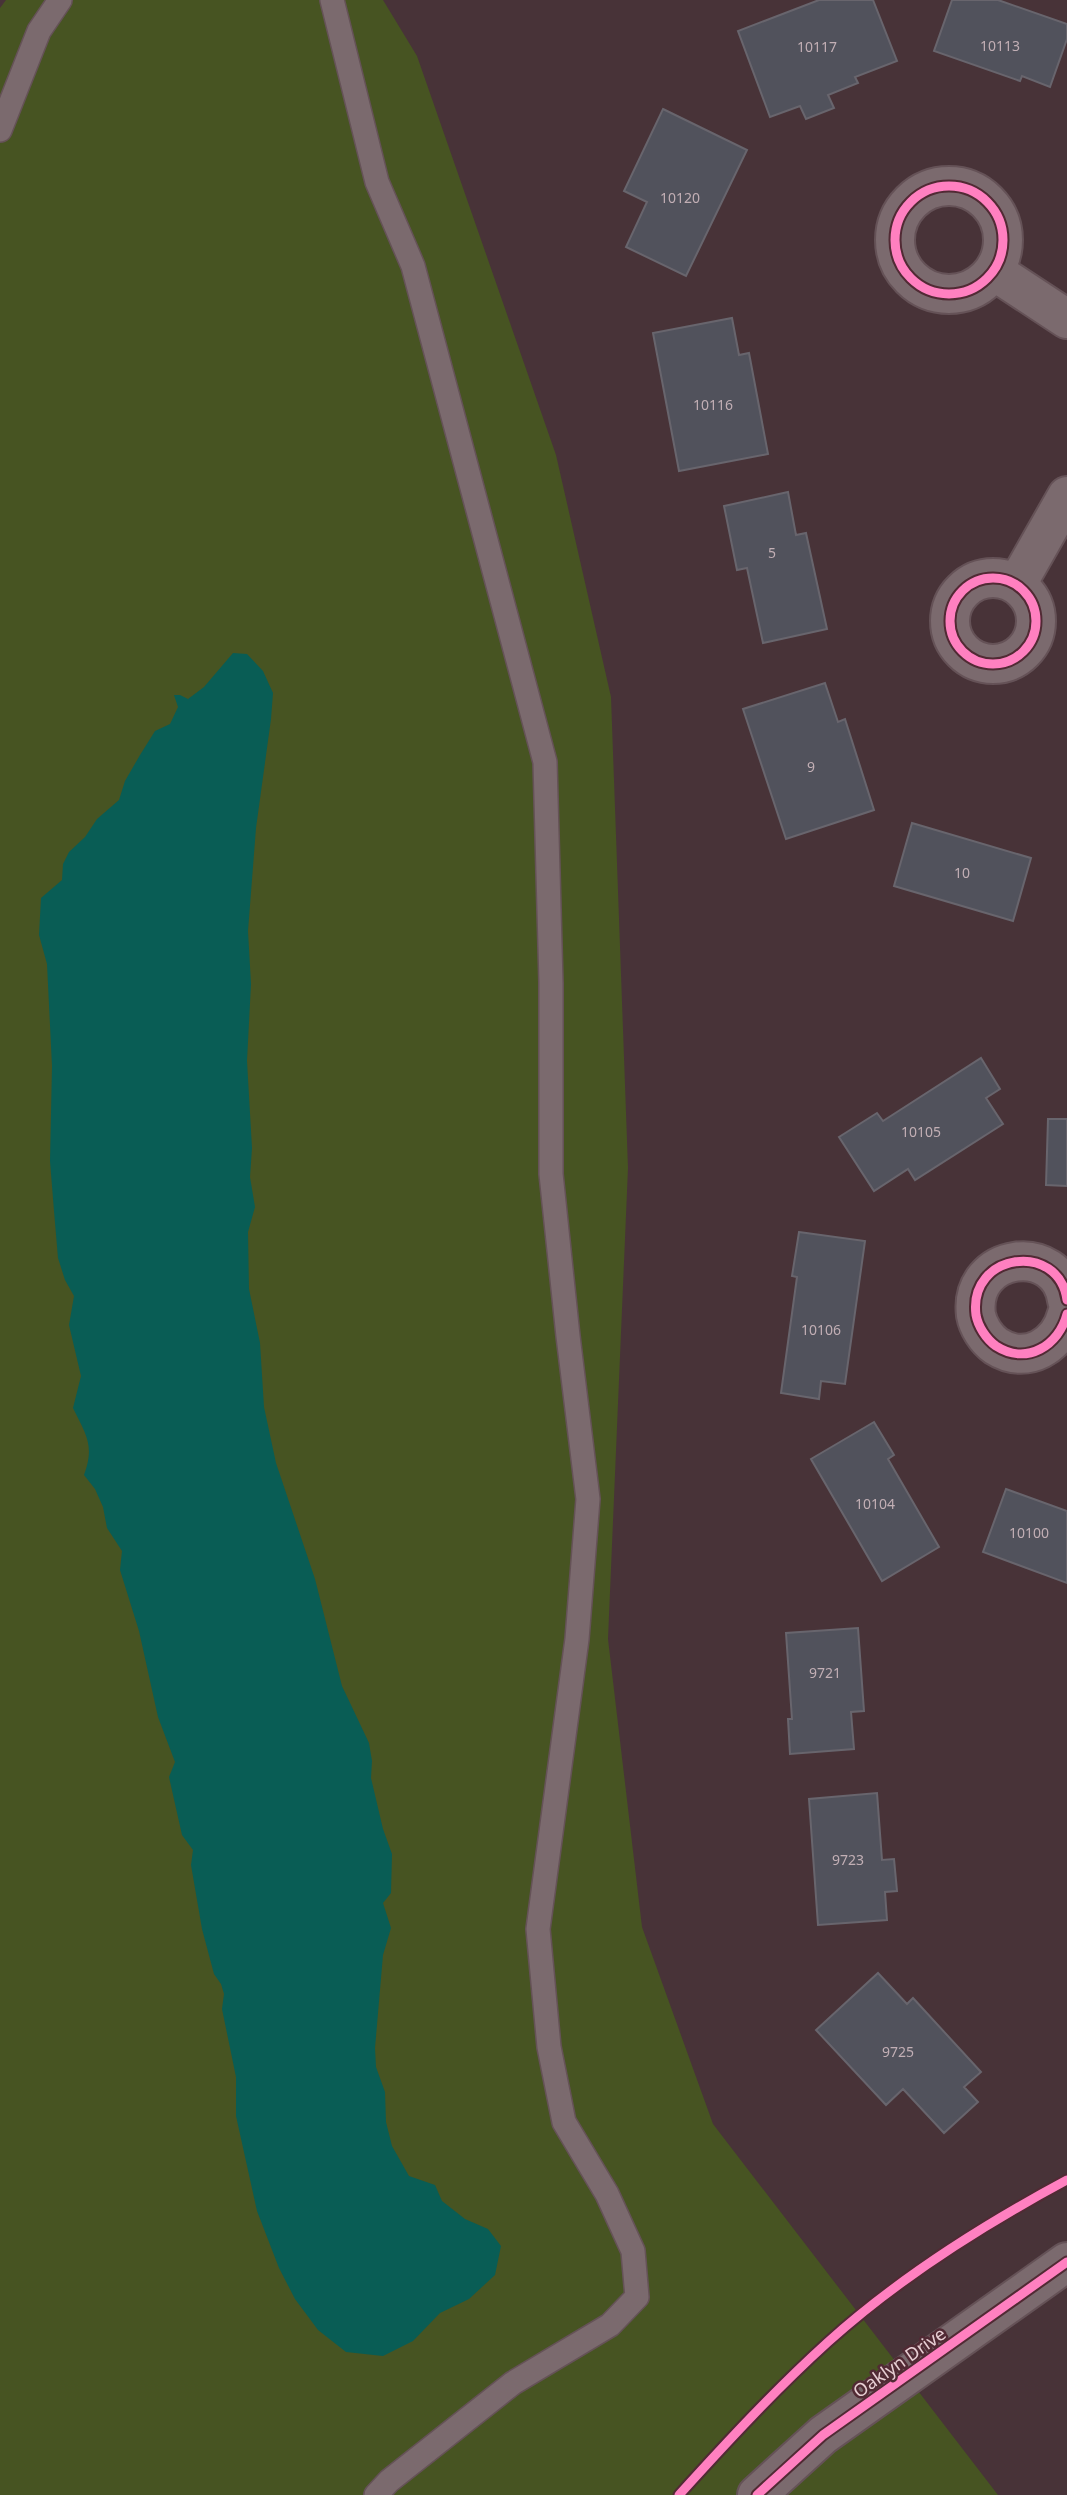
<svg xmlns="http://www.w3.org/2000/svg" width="1067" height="2495" font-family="'Noto Sans',sans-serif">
<rect width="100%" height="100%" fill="#483338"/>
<path fill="#475422" d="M6,0H383L417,56L556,455L611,697L628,1168L608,1639L642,1927L713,2124L998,2495H0V8Z"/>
<path fill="#095d55" d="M233,653L247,654L263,671L273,693L271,719L256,828L248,931L251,984L247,1061L252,1148L250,1177L255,1207L248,1232L249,1289L260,1343L264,1407L276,1463L315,1579L342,1686L369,1743L372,1761L371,1778L383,1829L392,1854L391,1893L383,1903L391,1928L383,1955L375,2048L376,2067L385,2092L386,2122L392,2146L409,2176L435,2185L442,2201L465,2219L488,2229L501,2246L495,2275L469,2299L440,2313L413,2341L383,2356L346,2352L318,2330L295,2299L279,2268L257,2211L236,2116V2077L222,2009L224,1994L221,1984L214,1974L202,1929L191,1865L193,1850L182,1835L169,1777L175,1762L158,1717L139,1631L120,1570L122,1551L107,1528L103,1507L95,1489L84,1475C95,1445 86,1435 73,1408L81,1376L69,1325L74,1296L65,1280L58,1258L54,1211L50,1161L52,1066L47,964L39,935L41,898L62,880L63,864L69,852L85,837L97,819L119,800L125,781L140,755L155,731L170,724L178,707L174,695H180L188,699L204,687Z"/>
<path fill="#51525c" stroke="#68656d" stroke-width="2" d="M819,0H873L897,61L855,77L858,83L828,95L834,108L806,119L800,106L770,117L738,31Z
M952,0H998L1067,24V39L1050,87L1022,76L1020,81L934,51Z
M663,109L747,150L686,276L626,247L647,202L624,191Z
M732,318L739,355L749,353L768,454L679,471L653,333Z
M788,492L796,535L806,533L827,629L763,643L747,568L737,570L724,506Z
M825,683L838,722L845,719L874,810L786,839L743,709Z
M912,823L1031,858L1013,921L894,886Z
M981,1058L1000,1089L986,1098L1003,1124L915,1180L908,1169L874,1191L839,1137L877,1113L883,1121Z
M1048,1119H1067V1186L1046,1185Z
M799,1232L865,1241L845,1384L821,1381L819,1399L781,1393L797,1277L792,1276Z
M874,1422L894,1455L888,1459L939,1547L882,1581L811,1459Z
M1006,1489L1067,1511V1583L983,1552Z
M858,1628L864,1711L851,1712L854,1749L790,1754L788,1719H792L786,1633Z
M877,1793L882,1860L894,1859L897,1891L885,1892L887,1920L818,1925L809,1799Z
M878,1973L907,2004L913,1998L981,2072L964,2087L978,2102L944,2133L903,2089L886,2105L816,2030Z"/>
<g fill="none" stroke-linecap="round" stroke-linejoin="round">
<defs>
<path id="service" d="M332,0L377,182L413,266L545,762L551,983V1174L568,1336L588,1499L577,1639L538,1929L549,2047L564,2122L607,2194L633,2251L637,2297L610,2325L513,2383L389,2481L376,2495
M0,130L39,31L60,0"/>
<path id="minor" d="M895 240a54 54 0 1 1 108 0a54 54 0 1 1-108 0Z
M994,271L1067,319
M950 621a43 43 0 1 1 86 0a43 43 0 1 1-86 0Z
M1017,584L1067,496
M1067,1300C1059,1241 968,1252 976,1315C978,1326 986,1339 996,1346C1027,1366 1059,1345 1067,1314"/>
<path id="tertiary" d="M757,2495L823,2435L1067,2262"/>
</defs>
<use href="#service" stroke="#655257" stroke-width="26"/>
<use href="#minor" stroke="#655257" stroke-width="42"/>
<use href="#tertiary" stroke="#655257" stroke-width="42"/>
<use href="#service" stroke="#7b6a6e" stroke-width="23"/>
<use href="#minor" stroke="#7b6a6e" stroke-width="38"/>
<use href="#tertiary" stroke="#7b6a6e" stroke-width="38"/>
<defs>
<path id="cycleway" d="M895 240a54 54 0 1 1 108 0a54 54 0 1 1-108 0Z
M950 621a43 43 0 1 1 86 0a43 43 0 1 1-86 0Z
M1067,1300C1059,1241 968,1252 976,1315C978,1326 986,1339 996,1346C1027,1366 1059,1345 1067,1314
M679,2495C727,2442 775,2390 828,2342C899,2278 983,2225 1067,2180
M757,2495L823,2435L1067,2262"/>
</defs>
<use href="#cycleway" stroke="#512a34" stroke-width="13"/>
<use href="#cycleway" stroke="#ff80c0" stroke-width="9"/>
</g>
<g text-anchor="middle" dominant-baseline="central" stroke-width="5" stroke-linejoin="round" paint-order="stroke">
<g font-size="14" fill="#c2afb5">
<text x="1000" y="45">10113</text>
<text x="817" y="46">10117</text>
<text x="680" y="197">10120</text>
<text x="713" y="404">10116</text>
<text x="772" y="552">5</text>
<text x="811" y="766">9</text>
<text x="962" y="872">10</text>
<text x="921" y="1131">10105</text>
<text x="821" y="1329">10106</text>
<text x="875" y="1503">10104</text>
<text x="1029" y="1532">10100</text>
<text x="825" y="1672">9721</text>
<text x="848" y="1859">9723</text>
<text x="898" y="2051">9725</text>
</g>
<g font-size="18" fill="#e7ced3" stroke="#512a34">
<text transform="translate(899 2362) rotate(-35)">Oaklyn Drive</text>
</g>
</g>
</svg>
